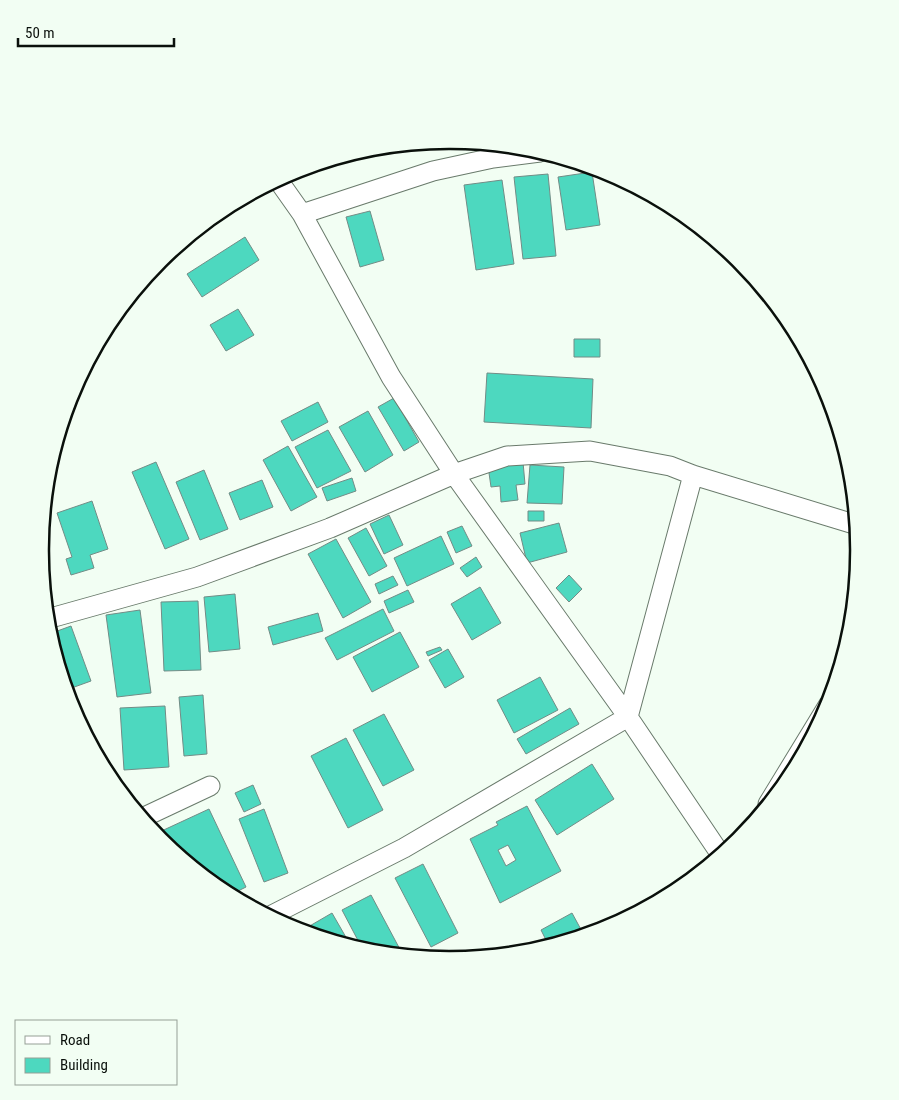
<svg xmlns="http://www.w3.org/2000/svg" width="899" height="1100" font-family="'Roboto Condensed',sans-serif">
<rect width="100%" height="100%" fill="#f2fef3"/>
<path fill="#4dd8bf" stroke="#728c86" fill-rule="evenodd" d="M592,172L600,225L566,230L558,177Z
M548,174L556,256L523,259L514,177Z
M502,180L514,264L476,270L464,185Z
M245,197L247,201L226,215L222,209Z
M370,211L384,260L360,267L346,217Z
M245,237L259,260L202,297L187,274Z
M238,309L254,335L226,351L210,325Z
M574,339H600V357H574Z
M487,373L593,379L591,428L484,422Z
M394,398L419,442L404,451L378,407Z
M318,402L328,422L292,441L281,421Z
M368,411L393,455L365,472L339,427Z
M328,430L351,471L317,488L295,447Z
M288,446L317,497L291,511L263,460Z
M156,462L189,539L165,549L132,472Z
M523,462L525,484L516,485L518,500L501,502L500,486L491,487L488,466Z
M530,465L564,467L562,504L527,503Z
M204,470L228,529L200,540L176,482Z
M352,478L356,491L327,501L322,488Z
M262,480L273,507L240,520L229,493Z
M92,501L108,549L90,555L94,568L71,575L66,559L72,557L57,513Z
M528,511H544V521H528Z
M389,515L403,545L384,554L370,524Z
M559,523L567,552L527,563L520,533Z
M462,526L472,546L456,553L447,532Z
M366,528L387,566L369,576L348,538Z
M441,536L454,564L407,586L394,558Z
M336,539L371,602L343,618L308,554Z
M476,557L482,567L467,577L460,568Z
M569,575L582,589L569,602L556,588Z
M393,576L398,585L379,594L375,584Z
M480,587L501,623L472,640L451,604Z
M408,590L414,602L389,613L384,601Z
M235,594L240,649L209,652L204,597Z
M198,601L201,670L164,671L161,602Z
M383,609L394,631L337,660L325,638Z
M140,610L151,693L117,697L106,615Z
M318,613L323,631L273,645L268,627Z
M71,626L91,681L66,690L49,634Z
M400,632L419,667L372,692L353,657Z
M440,647L442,650L428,656L426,652Z
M448,649L464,677L445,688L429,660Z
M540,677L558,710L514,733L497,700Z
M203,695L207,754L184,756L179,697Z
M165,706L169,767L124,770L120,708Z
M570,708L579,724L526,754L517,739Z
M384,714L414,770L383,786L353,730Z
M346,738L383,810L348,828L311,756Z
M96,741L114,777L110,779L91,743Z
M592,764L614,799L557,835L535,800Z
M253,785L261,804L244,812L235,793Z
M527,806L561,871L500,903L470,839L498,825L496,822ZM508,845L516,860L506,866L498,850Z
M209,809L246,887L230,895L155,834Z
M264,809L288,873L264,882L239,819Z
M423,864L458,933L431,947L395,878Z
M371,895L403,955L363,950L342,910Z
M332,913L351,946L301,931Z
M572,913L584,935L549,946L541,930Z"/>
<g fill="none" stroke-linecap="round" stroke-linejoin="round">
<defs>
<path id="minor" d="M278,180L302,214L391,377L454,474L628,717L721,855
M302,214L433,171L493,158L540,152
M47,619L197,577L330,528L454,474L507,456L590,451L670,466L693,475L857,525
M768,804L829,704
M142,818L210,786
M270,916L404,848L628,717L693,475"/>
</defs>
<use href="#minor" stroke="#697a6b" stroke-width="21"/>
<use href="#minor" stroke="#fff" stroke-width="19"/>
</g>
<path d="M0 0H899V1100H0ZM449 149H450A400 400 0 0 1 850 549V551A400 400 0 0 1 450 951H449A400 400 0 0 1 49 551V549A400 400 0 0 1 449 149Z" fill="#f2fef3" fill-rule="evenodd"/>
<path fill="none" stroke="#0a100b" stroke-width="2.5" d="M449 149H450A400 400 0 0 1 850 549V551A400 400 0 0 1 450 951H449A400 400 0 0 1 49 551V549A400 400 0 0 1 449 149Z"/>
<rect x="15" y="1020" width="162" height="65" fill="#f2fef3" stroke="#959f96"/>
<rect x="25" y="1036" width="25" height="8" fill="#ffffff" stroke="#959f96"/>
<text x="60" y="1045" font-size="15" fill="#0a100b">Road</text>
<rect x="25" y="1058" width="25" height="15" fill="#4dd8bf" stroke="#959f96"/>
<text x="60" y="1070" font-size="15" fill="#0a100b">Building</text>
<path d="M18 38v8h156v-8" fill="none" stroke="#0a100b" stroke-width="2.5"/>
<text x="25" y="38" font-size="15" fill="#0a100b" stroke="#f2fef3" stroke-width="4" paint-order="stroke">50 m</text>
</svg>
